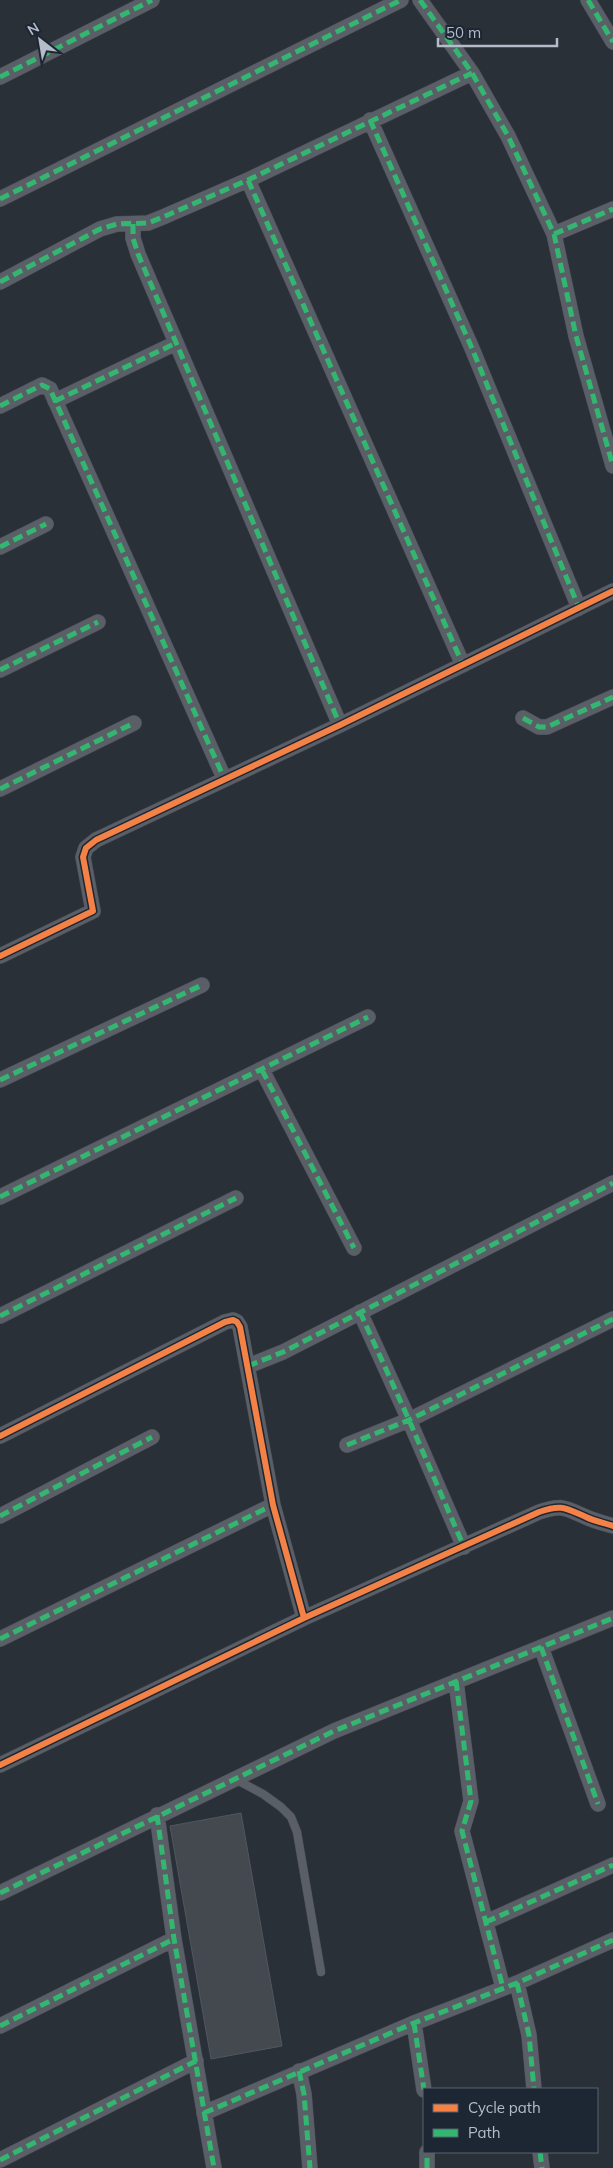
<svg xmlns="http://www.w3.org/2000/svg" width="613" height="2168" font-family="Mulish,sans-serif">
<rect width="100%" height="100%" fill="#2a3038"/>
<path fill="#444950" stroke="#52575f" d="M241,1813L282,2046L211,2059L170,1826Z"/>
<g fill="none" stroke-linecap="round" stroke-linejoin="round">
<defs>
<path id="lane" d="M235,1779L263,1794L281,1807L291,1817L297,1832L321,1972"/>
<path id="street" d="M420,0L472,73L508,136L554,234L576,336L613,466
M588,0L613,42
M0,77L152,0
M370,120L471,346L579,608
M248,180L463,665
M0,199L401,0
M133,224V238L138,254L340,725
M554,234L613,209
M0,282L100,229L117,224L148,223L163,217L248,180L472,73
M55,401L176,343
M0,406L42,385L50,389L224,778
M0,547L46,524
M0,670L98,622
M523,718L539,727H547L613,697
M0,789L134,723
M0,956L93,911L83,857L86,848L96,840L340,725L613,591
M262,1070L354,1248
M0,1080L202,985
M0,1197L368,1017
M360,1312L409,1420L464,1547
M0,1316L236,1198
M248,1366L283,1352L613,1183
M0,1436L225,1322L233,1320L237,1322L240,1327L273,1505L304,1618
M347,1445L409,1420L613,1319
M0,1516L152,1437
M0,1639L273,1505
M541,1647L598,1804
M456,1681L471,1801L462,1831L503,1988
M0,1765L304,1618L539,1512C562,1504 565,1508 586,1517C594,1521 604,1523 613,1526
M157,1815L174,1939L214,2168
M0,1893L334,1731L613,1618
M486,1922L613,1865
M517,1983L529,2035L534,2089
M414,2023L424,2090
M0,2026L174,1939
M299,2071L304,2094L310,2168
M204,2113L414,2023L517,1983L613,1940
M540,2152L542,2168
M0,2160L196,2061
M427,2168V2152"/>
</defs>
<use href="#lane" stroke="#484c53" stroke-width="9"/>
<use href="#street" stroke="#484c53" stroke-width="16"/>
<use href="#lane" stroke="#5a5e66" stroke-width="8"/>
<use href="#street" stroke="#5a5e66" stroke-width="15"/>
<path stroke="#33b770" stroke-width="5" stroke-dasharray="10 5" stroke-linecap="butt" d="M420,0L472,73L508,136L554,234L576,336L613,466
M588,0L613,42
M0,77L152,0
M370,120L471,346L579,608
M248,180L463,665
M0,199L401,0
M133,224V238L138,254L340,725
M554,234L613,209
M0,282L100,229L117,224L148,223L163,217L248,180L472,73
M55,401L176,343
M0,406L42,385L50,389L224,778
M0,547L46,524
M0,670L98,622
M523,718L539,727H547L613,697
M0,789L134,723
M262,1070L354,1248
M0,1080L202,985
M0,1197L368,1017
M360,1312L409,1420L464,1547
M0,1316L236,1198
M248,1366L283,1352L613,1183
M347,1445L409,1420L613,1319
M0,1516L152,1437
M0,1639L273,1505
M541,1647L598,1804
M456,1681L471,1801L462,1831L503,1988
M157,1815L174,1939L214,2168
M0,1893L334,1731L613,1618
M486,1922L613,1865
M517,1983L529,2035L534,2089
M414,2023L424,2090
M0,2026L174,1939
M299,2071L304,2094L310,2168
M204,2113L414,2023L517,1983L613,1940
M540,2152L542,2168
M0,2160L196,2061
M427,2168V2152"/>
<defs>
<path id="cycleway" d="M0,956L93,911L83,857L86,848L96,840L340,725L613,591
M0,1436L225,1322L233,1320L237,1322L240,1327L273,1505L304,1618
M0,1765L304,1618L539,1512C562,1504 565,1508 586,1517C594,1521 604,1523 613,1526"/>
</defs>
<use href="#cycleway" stroke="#1d2633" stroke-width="9"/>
<use href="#cycleway" stroke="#f48246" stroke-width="6"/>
</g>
<rect x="423" y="2088" width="175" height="65" fill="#1d2633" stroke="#59626f"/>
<rect x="433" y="2104" width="25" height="8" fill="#f48246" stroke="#59626f"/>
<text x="468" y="2113" font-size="15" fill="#b4bcc9">Cycle path</text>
<rect x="433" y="2129" width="25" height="8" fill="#33b770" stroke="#59626f"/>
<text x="468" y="2138" font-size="15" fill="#b4bcc9">Path</text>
<g transform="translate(40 40) rotate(329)" stroke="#1d2633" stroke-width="4" paint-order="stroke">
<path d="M0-4L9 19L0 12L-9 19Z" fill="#b4bcc9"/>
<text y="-8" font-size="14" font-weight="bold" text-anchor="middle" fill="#b4bcc9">N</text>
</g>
<path d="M438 38v8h119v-8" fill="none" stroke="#b4bcc9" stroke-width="2.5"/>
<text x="446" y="38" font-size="15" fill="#b4bcc9" stroke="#1d2633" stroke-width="4" paint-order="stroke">50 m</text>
</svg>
